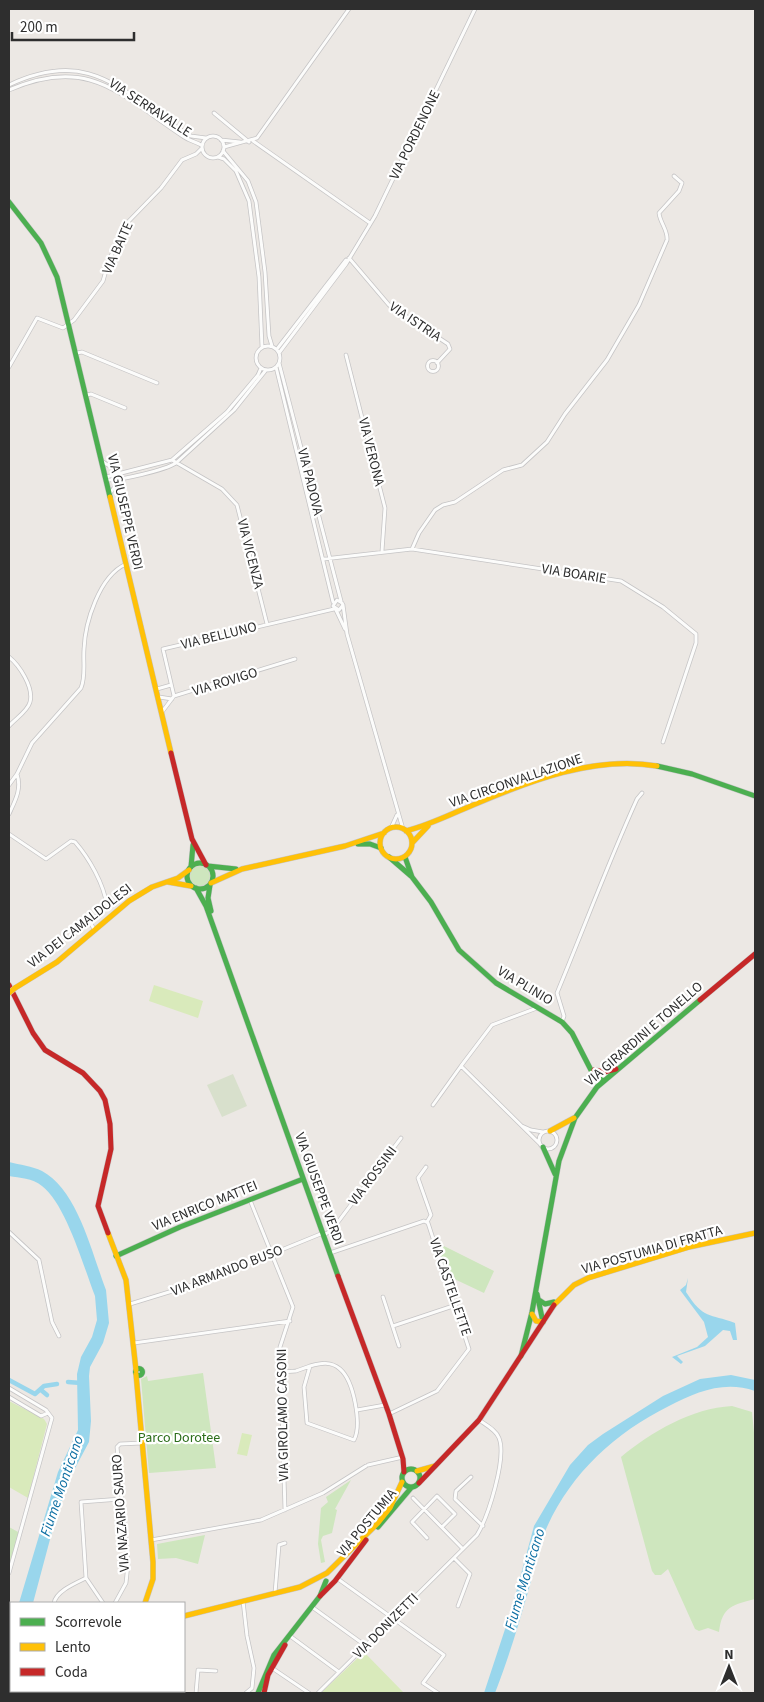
<svg xmlns="http://www.w3.org/2000/svg" width="764" height="1702" font-family="'Source Sans 3',sans-serif">
<rect width="100%" height="100%" fill="#ece8e4"/>
<path fill="#cee6be" d="M190 876a10 10 0 1 1 20 0a10 10 0 1 1-20 0Z
M436,1242L494,1271L484,1293L448,1276Z
M203,1373L216,1468L149,1473L141,1379L147,1376L148,1381Z
M732,1406L752,1412L755,1443V1599C733,1605 722,1606 719,1632L708,1628L699,1631L695,1629L668,1569L661,1575H655L652,1571L621,1457C651,1432 692,1408 732,1406Z
M351,1480L335,1509L337,1510L332,1533L323,1536L321,1540L325,1562L321,1563L318,1544L321,1508L328,1502L326,1497Z
M9,1527L20,1533L9,1570Z
M205,1535L198,1564L176,1558L158,1559L157,1544Z"/>
<path fill="#d8e0cc" d="M233,1074L247,1106L222,1117L207,1085Z"/>
<path fill="#d9eabb" d="M154,985L203,1001L198,1018L149,1001Z
M9,1401L44,1419L47,1424L28,1498L9,1487Z
M242,1433L252,1435L247,1456L237,1454Z
M364,1652L404,1693H321Z"/>
<path fill="#99d6ec" d="M9,1162C20,1165 32,1166 42,1171C78,1190 92,1254 106,1290L109,1323L103,1343L90,1367L89,1376L91,1421L89,1442L73,1472L56,1517L33,1603H19L58,1472L78,1430L77,1374L81,1357L92,1337L97,1320L95,1296C84,1268 66,1204 42,1186C32,1178 20,1178 9,1176Z
M688,1278L686,1292C704,1320 709,1313 735,1323L737,1340H733L730,1331L723,1330L705,1346L677,1356L683,1362L681,1364L672,1357L697,1347L708,1337L704,1322L680,1290L686,1285Z
M731,1375L755,1380V1391C724,1380 696,1392 669,1406C609,1436 563,1481 540,1544C535,1560 533,1576 528,1592C518,1626 508,1660 495,1693H484L511,1611L534,1526L570,1465L588,1445L603,1434L663,1396L700,1379Z"/>
<g fill="none" stroke-linecap="round" stroke-linejoin="round">
<path stroke="#99d6ec" stroke-width="4.5" d="M9,1380L35,1394L44,1386L57,1384
M68,1382L81,1383
M41,1390L47,1395"/>
<defs>
<path id="street" d="M9,85C94,45 124,96 191,136L206,138
M9,90C90,55 120,95 184,137C190,141 196,142 201,145
M214,113L249,142
M202 147a11 11 0 1 1 22 0a11 11 0 1 1-22 0Z
M221,140L240,142
M253,141L370,223
M224,147L257,138L349,9
M223,151L248,181L256,202L265,272L269,336L272,346
M218,157L224,159L236,171L249,201L259,277L262,347
M349,258L389,305L448,344L450,349L437,363
M256 358a12 12 0 1 1 24 0a12 12 0 1 1-24 0Z
M277,349L346,260
M77,353L82,352L157,383
M279,353L346,264L375,216L475,9
M346,355L385,508L382,551
M427.5 366a5.5 5.5 0 1 1 11 0a5.5 5.5 0 1 1-11 0Z
M279,363L341,601
M9,367L37,318L63,328L74,320L103,281L109,260L127,223L161,188L182,160L196,154L201,149
M276,367L333,602
M87,395L91,394L125,408
M172,460L222,489L237,505L267,624
M103,462L119,472
M106,477L172,460L227,412L258,375L261,368
M106,480C119,481 165,470 176,463L234,410L266,370
M111,492L120,479
M412,549L419,533L435,510L443,505L455,502L503,470L522,465L547,442L565,414L607,360L639,305L667,240C668,230 660,223 659,213L679,191L682,183L674,176
M324,559L412,549L621,581L663,607L696,634V643L663,742
M343,605L339,610L333,606L337,600L342,603L343,605L347,634L403,829
M336,610L345,629
M9,657C19,665 34,687 30,702C28,711 15,719 9,726
M157,689L171,685
M174,696L163,649L334,609
M174,696L295,659
M159,697L172,699
M162,712L174,696
M9,785L17,774L32,743L81,688C86,676 83,662 84,649C85,623 99,576 126,564
M9,814C15,801 22,789 17,774
M391,828L397,815
M9,834L46,859L71,841L75,842C89,858 104,884 107,906L90,922L94,929
M537,1008L492,1025L461,1066L542,1146
M562,1022L564,1016L557,993C584,928 608,863 637,799L642,793
M433,1105L461,1066
M522,1126L531,1130L543,1132
M539 1140a9 9 0 1 1 18 0a9 9 0 1 1-18 0Z
M426,1167L418,1178L431,1215L427,1222
M250,1200L293,1307L280,1347L285,1510
M9,1232L39,1260L52,1322L59,1336
M324,1235L332,1230L401,1138
M330,1253L424,1221L428,1223L469,1349L437,1391L389,1414
M383,1297L399,1346
M130,1304L205,1281L323,1233
M393,1326L456,1305
M134,1343L290,1321
M281,1372L296,1371L310,1366L304,1387L307,1423L354,1440C362,1425 354,1381 340,1369C331,1361 321,1363 310,1366
M9,1388L46,1410L52,1418L9,1573
M9,1397L41,1416L48,1413
M357,1410L385,1405
M368,1465L403,1457
M471,1477L456,1491L455,1499L483,1526
M413,1498L463,1549
M427,1538L412,1522L437,1496L455,1514L442,1527
M151,1540L261,1520L323,1493L366,1466
M454,1558L470,1574L458,1606
M338,1579L444,1655L423,1683L438,1693
M275,1593L279,1545L285,1543
M243,1601L247,1636L254,1668L252,1688L246,1693
M54,1603C56,1591 76,1583 86,1578
M103,1603L86,1578L81,1502L121,1499
M115,1603L126,1583L128,1564L117,1447L120,1444L142,1443
M312,1607L366,1646
M290,1636L339,1672
M272,1668L309,1693
M97,1691L98,1693
M37,1693L40,1691
M196,1693L198,1670L216,1671
M318,1693L477,1535C488,1517 507,1458 499,1438C496,1430 486,1425 479,1420"/>
<path id="fast" d="M9,202L41,243L57,277L110,497
M657,766L692,774L755,796
M358,844H370L381,848
M389,857L411,876
M405,857L412,877L431,902L459,950L496,983L562,1022L572,1033L593,1074L604,1081
M187 876a13 13 0 1 1 26 0a13 13 0 1 1-26 0Z
M208,866L236,869
M191,867L193,845
M210,885L208,898L211,911
M196,888L206,906L338,1276
M543,1147L555,1174
M116,1256L180,1227L303,1179
M537,1294L543,1322
M539,1300L545,1304L554,1302
M521,1356L532,1312L559,1161L575,1118L597,1087L700,1000
M135.5 1372a3.5 3.5 0 1 1 7 0a3.5 3.5 0 1 1-7 0Z
M402 1478a9 9 0 1 1 18 0a9 9 0 1 1-18 0Z
M378,1527L411,1488
M258,1693L274,1655L320,1596L326,1581"/>
<path id="slow" d="M110,497L171,753
M380 843a16 16 0 1 1 32 0a16 16 0 1 1-32 0Z
M406,831C430,825 451,814 473,805C529,781 596,755 657,766
M412,843L428,826
M168,882L191,886
M211,883L242,869L345,846L384,833
M15,988L57,962L129,901L152,887L178,878L189,870
M550,1131L574,1118
M108,1233L126,1280L136,1370
M554,1305L574,1285L588,1278L689,1247L755,1233
M532,1314L536,1321L543,1322
M136,1374L153,1562V1579L145,1603
M417,1471L435,1466
M184,1616L300,1587L327,1573L378,1523L390,1508L402,1482"/>
<path id="jam" d="M171,753L192,839L206,865
M9,985L33,1033L45,1050L83,1073L100,1091L105,1100L110,1124L111,1149L98,1206L108,1233
M700,1000L755,954
M594,1070L604,1072L616,1069
M338,1276L389,1414L403,1459L404,1472
M419,1483L479,1420L554,1305
M320,1596L335,1581L366,1540
M264,1693L268,1675L285,1645"/>
</defs>
<use href="#street" stroke="#c5c4c5" stroke-width="4.5"/>
<use href="#fast" stroke="#c5c4c5" stroke-width="6"/>
<use href="#slow" stroke="#c5c4c5" stroke-width="6"/>
<use href="#jam" stroke="#c5c4c5" stroke-width="6"/>
<use href="#street" stroke="#fcfcfb" stroke-width="3"/>
<use href="#fast" stroke="#4caf50" stroke-width="5"/>
<use href="#slow" stroke="#ffc107" stroke-width="5"/>
<use href="#jam" stroke="#c62828" stroke-width="5"/>
<defs>
<path id="slow-bridge" d="M9,993L15,988"/>
</defs>
<use href="#slow-bridge" stroke="#c6c5c4" stroke-width="6" stroke-linecap="butt"/>
<use href="#slow-bridge" stroke="#ffc107" stroke-width="5"/>
</g>
<g text-anchor="middle" dominant-baseline="central" stroke-width="4.5" stroke-linejoin="round" paint-order="stroke">
<g font-size="14" fill="#2e2e2e" stroke="#fff">
<text transform="translate(150 108) rotate(33)">VIA SERRAVALLE</text>
<text transform="translate(415 135) rotate(-64)">VIA PORDENONE</text>
<text transform="translate(118 248) rotate(-66)">VIA BAITE</text>
<text transform="translate(415 322) rotate(34)">VIA ISTRIA</text>
<text transform="translate(371 452) rotate(76)">VIA VERONA</text>
<text transform="translate(310 482) rotate(76)">VIA PADOVA</text>
<text transform="translate(125 512) rotate(77)">VIA GIUSEPPE VERDI</text>
<text transform="translate(250 554) rotate(76)">VIA VICENZA</text>
<text transform="translate(574 574) rotate(9)">VIA BOARIE</text>
<text transform="translate(219 636) rotate(-14)">VIA BELLUNO</text>
<text transform="translate(225 682) rotate(-17)">VIA ROVIGO</text>
<text transform="translate(516 781) rotate(-19)">VIA CIRCONVALLAZIONE</text>
<text transform="translate(80 926) rotate(-38)">VIA DEI CAMALDOLESI</text>
<text transform="translate(525 986) rotate(31)">VIA PLINIO</text>
<text transform="translate(644 1034) rotate(-41)">VIA GIRARDINI E TONELLO</text>
<text transform="translate(373 1176) rotate(-53)">VIA ROSSINI</text>
<text transform="translate(319 1189) rotate(70)">VIA GIUSEPPE VERDI</text>
<text transform="translate(205 1206) rotate(-22)">VIA ENRICO MATTEI</text>
<text transform="translate(652 1250) rotate(-16)">VIA POSTUMIA DI FRATTA</text>
<text transform="translate(227 1271) rotate(-21)">VIA ARMANDO BUSO</text>
<text transform="translate(450 1287) rotate(71)">VIA CASTELLETTE</text>
<text transform="translate(283 1415) rotate(-91)">VIA GIROLAMO CASONI</text>
<text transform="translate(121 1513) rotate(-94)">VIA NAZARIO SAURO</text>
<text transform="translate(367 1523) rotate(-50)">VIA POSTUMIA</text>
<text transform="translate(386 1626) rotate(-45)">VIA DONIZETTI</text>
</g>
<g font-size="14" fill="#2c6e1b" stroke="#fff">
<text x="179" y="1438">Parco Dorotee</text>
</g>
<g font-size="15" font-style="italic" fill="#0d6fa3" stroke="#fff">
<text transform="translate(62 1486) rotate(-71)">Fiume Monticano</text>
<text transform="translate(525 1579) rotate(-73)">Fiume Monticano</text>
</g>
</g>
<rect width="764" height="1702" fill="none" stroke="#2e2e2e" stroke-width="20"/>
<rect x="10" y="1602" width="175" height="90" fill="#ffffff" stroke="#ababab"/>
<rect x="20" y="1618" width="25" height="8" fill="#4caf50" stroke="#ababab"/>
<text x="55" y="1627" font-size="15" fill="#2e2e2e">Scorrevole</text>
<rect x="20" y="1643" width="25" height="8" fill="#ffc107" stroke="#ababab"/>
<text x="55" y="1652" font-size="15" fill="#2e2e2e">Lento</text>
<rect x="20" y="1668" width="25" height="8" fill="#c62828" stroke="#ababab"/>
<text x="55" y="1677" font-size="15" fill="#2e2e2e">Coda</text>
<g transform="translate(729 1667)" stroke="#ffffff" stroke-width="4" paint-order="stroke">
<path d="M0-4L9 19L0 12L-9 19Z" fill="#2e2e2e"/>
<text y="-8" font-size="14" font-weight="bold" text-anchor="middle" fill="#2e2e2e">N</text>
</g>
<path d="M12 32v8h122v-8" fill="none" stroke="#2e2e2e" stroke-width="2.5"/>
<text x="20" y="32" font-size="15" fill="#2e2e2e" stroke="#ffffff" stroke-width="4" paint-order="stroke">200 m</text>
</svg>
